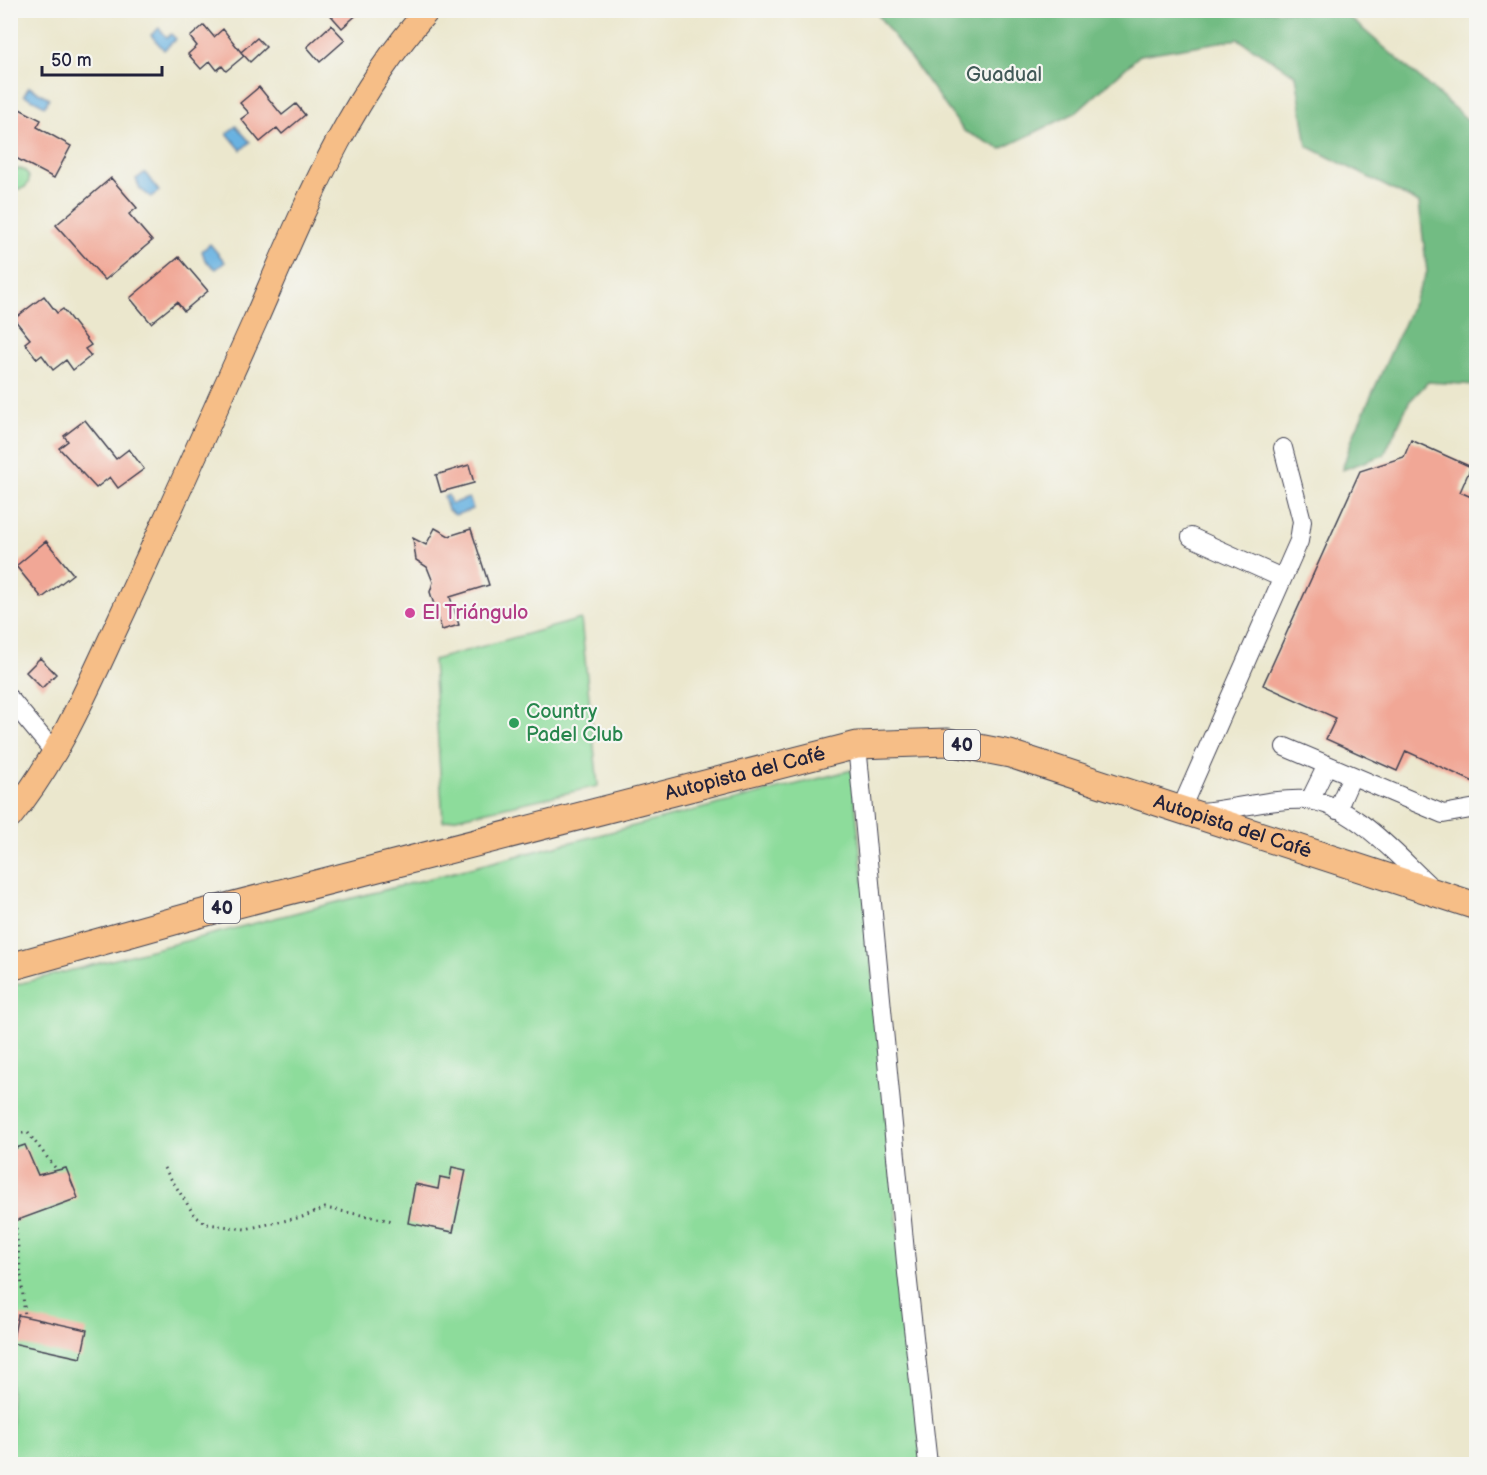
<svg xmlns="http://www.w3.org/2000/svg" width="1487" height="1475" font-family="'Balsamiq Sans',sans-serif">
<rect width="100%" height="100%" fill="#f6f6f2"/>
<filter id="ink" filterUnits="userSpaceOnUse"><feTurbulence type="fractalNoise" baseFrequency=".0167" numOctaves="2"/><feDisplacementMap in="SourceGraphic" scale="12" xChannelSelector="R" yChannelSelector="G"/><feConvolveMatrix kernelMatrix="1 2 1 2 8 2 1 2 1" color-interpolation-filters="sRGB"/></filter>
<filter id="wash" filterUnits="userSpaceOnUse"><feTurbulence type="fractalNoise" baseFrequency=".008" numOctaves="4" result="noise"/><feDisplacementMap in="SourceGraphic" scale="24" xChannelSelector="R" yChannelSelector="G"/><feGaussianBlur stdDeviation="1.35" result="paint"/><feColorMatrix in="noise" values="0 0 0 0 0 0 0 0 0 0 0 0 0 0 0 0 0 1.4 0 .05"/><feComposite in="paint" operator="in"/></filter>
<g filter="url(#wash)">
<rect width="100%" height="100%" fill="#ebe7cd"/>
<path fill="#8ddc9b" stroke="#587f6b" stroke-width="1.5" d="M9 179a10 10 0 1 1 20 0a10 10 0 1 1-20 0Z
M581,619L598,786L443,821L433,660Z
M852,770L922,1464H11L10,986Z"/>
<path fill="#72bc83" stroke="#4a6f5f" stroke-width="1.5" d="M875,11H1342L1476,127V385L1428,382L1409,402L1384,455L1342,470L1353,436L1427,272L1419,203L1307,146L1296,75L1238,39L1140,55L1077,112L1001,149L964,131Z"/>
<path fill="#69b2e1" stroke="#466a8e" stroke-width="1.5" d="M159,28L167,38L171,34L176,39L164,50L151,35Z
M29,87L49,98L45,106L24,95Z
M236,126L250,142L241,150L227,133Z
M145,173L159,191L151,197L140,189L136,179Z
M210,244L225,262L216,269L205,260L202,251Z
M448,495L451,504L469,498L473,509L455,515L448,510L444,497Z"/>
<g id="blocks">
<path fill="#f1a796" d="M326,10H362L342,28Z
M204,25L214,37L223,29L244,56L226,71L222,66L217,70L210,61L201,69L188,54L197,46L190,37Z
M331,25L345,40L320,62L307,47Z
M257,38L266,47L250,62L241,52Z
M259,87L282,115L296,104L305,115L282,134L277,128L260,142L241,119L249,113L240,103Z
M10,104L41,120L37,127L71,146L54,178L10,155Z
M111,178L137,208L129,214L152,241L105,280L56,225Z
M179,257L208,291L184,311L177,302L151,323L130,298Z
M44,296L57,313L63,309L91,345L85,349L91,356L73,370L66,360L53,370L42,355L37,359L25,343L30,339L14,319Z
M85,420L116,459L129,449L144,469L118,488L110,477L96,488L59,448L68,441L64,436Z
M1411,440L1471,467L1460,492L1476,499V783L1406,751L1397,771L1326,739L1336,718L1263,685L1360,471L1404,457Z
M469,465L474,483L441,492L436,475Z
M435,528L449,536L471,529L489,585L450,597L459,625L442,630L430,592L433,582L427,567L416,560L413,538L426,545Z
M46,541L73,574L42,598L16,566Z
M40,658L56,674L42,688L26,672Z
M25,1145L38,1175L66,1168L78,1198L10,1223V1150Z
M452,1167L466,1170L453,1232L408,1223L415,1184L438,1189L440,1177L450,1179Z
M18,1315L87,1330L81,1358L12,1343Z"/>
</g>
</g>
<g filter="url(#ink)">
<use href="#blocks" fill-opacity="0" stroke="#404051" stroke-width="1.5"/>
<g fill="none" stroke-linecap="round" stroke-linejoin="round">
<defs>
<path id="minor" d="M1191,537L1282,578
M10,699L55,753
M857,745L907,1273L928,1464
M1285,747L1443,814L1476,808
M1310,800L1327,765
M1337,810L1352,776
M1180,811L1299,541L1302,521L1283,448
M1201,812C1237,809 1272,798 1307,800C1354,804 1398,857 1431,887"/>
<path id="major" d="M10,817C58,759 87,689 119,621C165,522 210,421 255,321C303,212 347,100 428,10"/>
<g id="highway">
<path id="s1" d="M10,967L199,914L857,745L948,742L1010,754L1476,906"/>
</g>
</defs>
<use href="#minor" stroke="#404051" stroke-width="20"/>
<use href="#major" stroke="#404051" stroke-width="26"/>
<use href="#highway" stroke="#404051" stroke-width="29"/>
<path stroke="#404051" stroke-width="3" stroke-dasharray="1.5 4.5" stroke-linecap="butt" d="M10,1133H28L57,1170
M164,1168L195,1216L207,1224L245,1229L302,1217L325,1208L393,1221
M16,1228L25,1316"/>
<use href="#minor" stroke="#fff" stroke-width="18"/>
<use href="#major" stroke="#f6be87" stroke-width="24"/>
<use href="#highway" stroke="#f6be87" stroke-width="27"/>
</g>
</g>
<circle fill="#d1479c" stroke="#f6f6f2" stroke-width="2" cx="410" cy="613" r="6"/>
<circle fill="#2e9e5b" stroke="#f6f6f2" stroke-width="2" cx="514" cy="723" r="6"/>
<g text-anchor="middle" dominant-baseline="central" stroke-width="4.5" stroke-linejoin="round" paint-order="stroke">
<g fill="#f6f6f2" stroke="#626272" stroke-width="1.5">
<rect x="944" y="730" width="36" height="30" rx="4.5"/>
<rect x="204" y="893" width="36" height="30" rx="4.5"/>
</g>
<g font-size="18" font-weight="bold" fill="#22223b">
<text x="962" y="745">40</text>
<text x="222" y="908">40</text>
</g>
<g font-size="20" fill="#425a58" stroke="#f6f6f2">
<text x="1004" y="75">Guadual</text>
</g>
<g font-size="20" fill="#b23c85" stroke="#f6f6f2" text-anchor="start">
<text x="422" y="613">El Triángulo</text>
</g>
<g font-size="20" fill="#27864d" stroke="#f6f6f2" text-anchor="start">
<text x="526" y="712">Country<tspan x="526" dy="23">Padel Club</tspan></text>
</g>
<g font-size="20" fill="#22223b" stroke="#f6f6f2">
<text stroke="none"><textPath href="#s1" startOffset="760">Autopista del Café</textPath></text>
<text stroke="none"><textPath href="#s1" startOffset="1264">Autopista del Café</textPath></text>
</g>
</g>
<rect width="1487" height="1475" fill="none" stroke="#f6f6f2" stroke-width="36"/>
<path d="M42 66v9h120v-9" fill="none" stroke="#22223b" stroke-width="3"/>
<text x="51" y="66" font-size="18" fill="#22223b" stroke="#f6f6f2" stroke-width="4.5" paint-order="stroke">50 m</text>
</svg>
